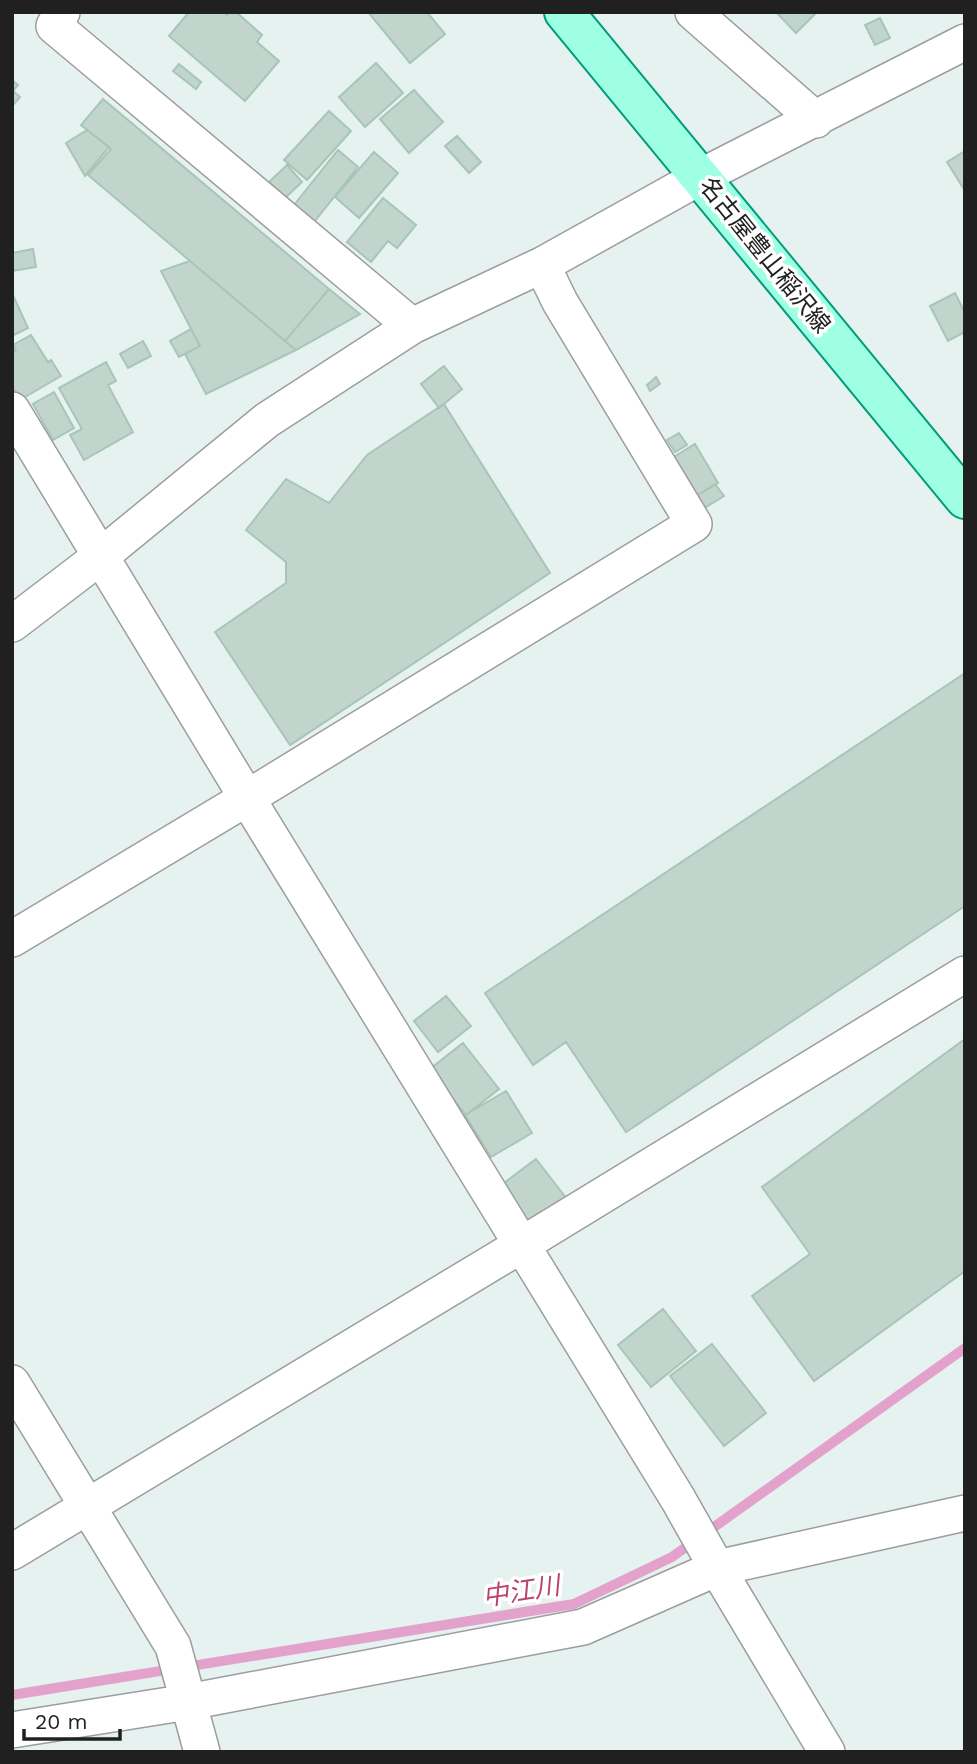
<svg xmlns="http://www.w3.org/2000/svg" width="977" height="1764" font-family="'Work Sans','Noto Sans JP',sans-serif">
<rect width="100%" height="100%" fill="#e6f2ef"/>
<g fill="none" stroke-linecap="round" stroke-linejoin="round">
<path stroke="#e3a2cc" stroke-width="10" d="M12,1695L574,1604L672,1557L965,1348"/>
</g>
<path fill="#c2d5cd" stroke="#a7c5b8" stroke-width="2" d="M189,12H224L227,15L229,12H236L262,35L257,42L279,61L245,101L169,36Z
M368,12H427L445,34L410,63Z
M776,12H817L796,33Z
M880,18L890,38L875,45L865,25Z
M376,63L403,93L365,127L339,97Z
M179,64L201,82L196,89L173,71Z
M12,80L18,85L13,91L20,97L12,106Z
M414,90L443,122L409,153L380,119Z
M103,99L329,289L285,341L88,175L111,149L81,125Z
M329,111L351,131L307,180L284,160Z
M87,130L109,147L85,176L66,143Z
M457,136L481,162L469,173L445,146Z
M338,150L358,167L314,222L294,205Z
M965,151V191L947,162Z
M374,152L398,173L359,218L335,197Z
M287,165L302,182L285,198L269,182Z
M383,198L416,225L397,248L388,241L371,262L347,242Z
M33,249L36,267L12,271V253Z
M190,261L285,341L296,350L206,394L185,354L200,346L161,271Z
M329,289L360,314L296,350L285,341Z
M12,293L28,328L12,336Z
M955,293L965,313V332L948,341L930,306Z
M191,329L200,346L179,357L170,341Z
M31,335L48,362L51,360L61,376L20,400L12,386V353L16,350L13,345Z
M143,341L151,356L128,368L120,354Z
M106,362L116,381L108,385L133,432L84,460L70,435L82,429L59,388Z
M444,366L462,389L439,408L421,384Z
M656,377L660,384L650,391L647,385Z
M54,392L74,428L53,440L33,404Z
M444,404L550,573L290,745L215,632L286,583V562L246,530L286,479L329,503L367,455Z
M679,433L687,445L675,452L667,440Z
M695,444L718,483L693,498L672,458Z
M715,484L724,496L706,507L700,504L695,497Z
M965,673V906L626,1132L566,1042L533,1065L485,993Z
M446,996L471,1026L438,1052L414,1021Z
M965,1039V1271L814,1381L752,1296L810,1254L762,1187Z
M463,1043L499,1089L466,1115L430,1069Z
M506,1091L532,1133L491,1157L465,1115Z
M536,1159L567,1199L531,1227L500,1186Z
M663,1309L696,1351L651,1387L618,1345Z
M712,1344L766,1413L724,1446L670,1376Z"/>
<g fill="none" stroke-linecap="round" stroke-linejoin="round">
<defs>
<path id="minor" d="M62,12L54,26L412,326
M693,12L816,120
M12,410L247,798L678,1499L717,1568L827,1752
M12,624L101,556L267,420L412,326L542,265L700,177L965,42
M12,939L247,798L694,524L560,302L542,265
M12,1383L173,1646L202,1752
M12,1552L523,1244L965,974
M12,1730L188,1702L583,1627L717,1568L965,1513"/>
<path id="major" d="M564,12L965,499"/>
</defs>
<use href="#minor" stroke="#9d9d9d" stroke-width="38"/>
<use href="#major" stroke="#009d7f" stroke-width="42"/>
<use href="#minor" stroke="#fff" stroke-width="35"/>
<use href="#major" stroke="#9effe3" stroke-width="38"/>
</g>
<g text-anchor="middle" dominant-baseline="central" stroke-width="7" stroke-linejoin="round" paint-order="stroke">
<g font-size="24" fill="#202020" stroke="#fff">
<text transform="translate(765 255) rotate(51)">名古屋豊山稲沢線</text>
</g>
<g font-size="26" font-style="italic" fill="#bb426d" stroke="#fff">
<text transform="translate(521 1591) rotate(-9)">中江川</text>
</g>
</g>
<rect width="977" height="1764" fill="none" stroke="#202020" stroke-width="28"/>
<path d="M24 1729v10h96v-10" fill="none" stroke="#202020" stroke-width="3.5"/>
<text x="35" y="1729" font-size="21" fill="#202020" stroke="#ffffff" stroke-width="5" paint-order="stroke">20 m</text>
</svg>
